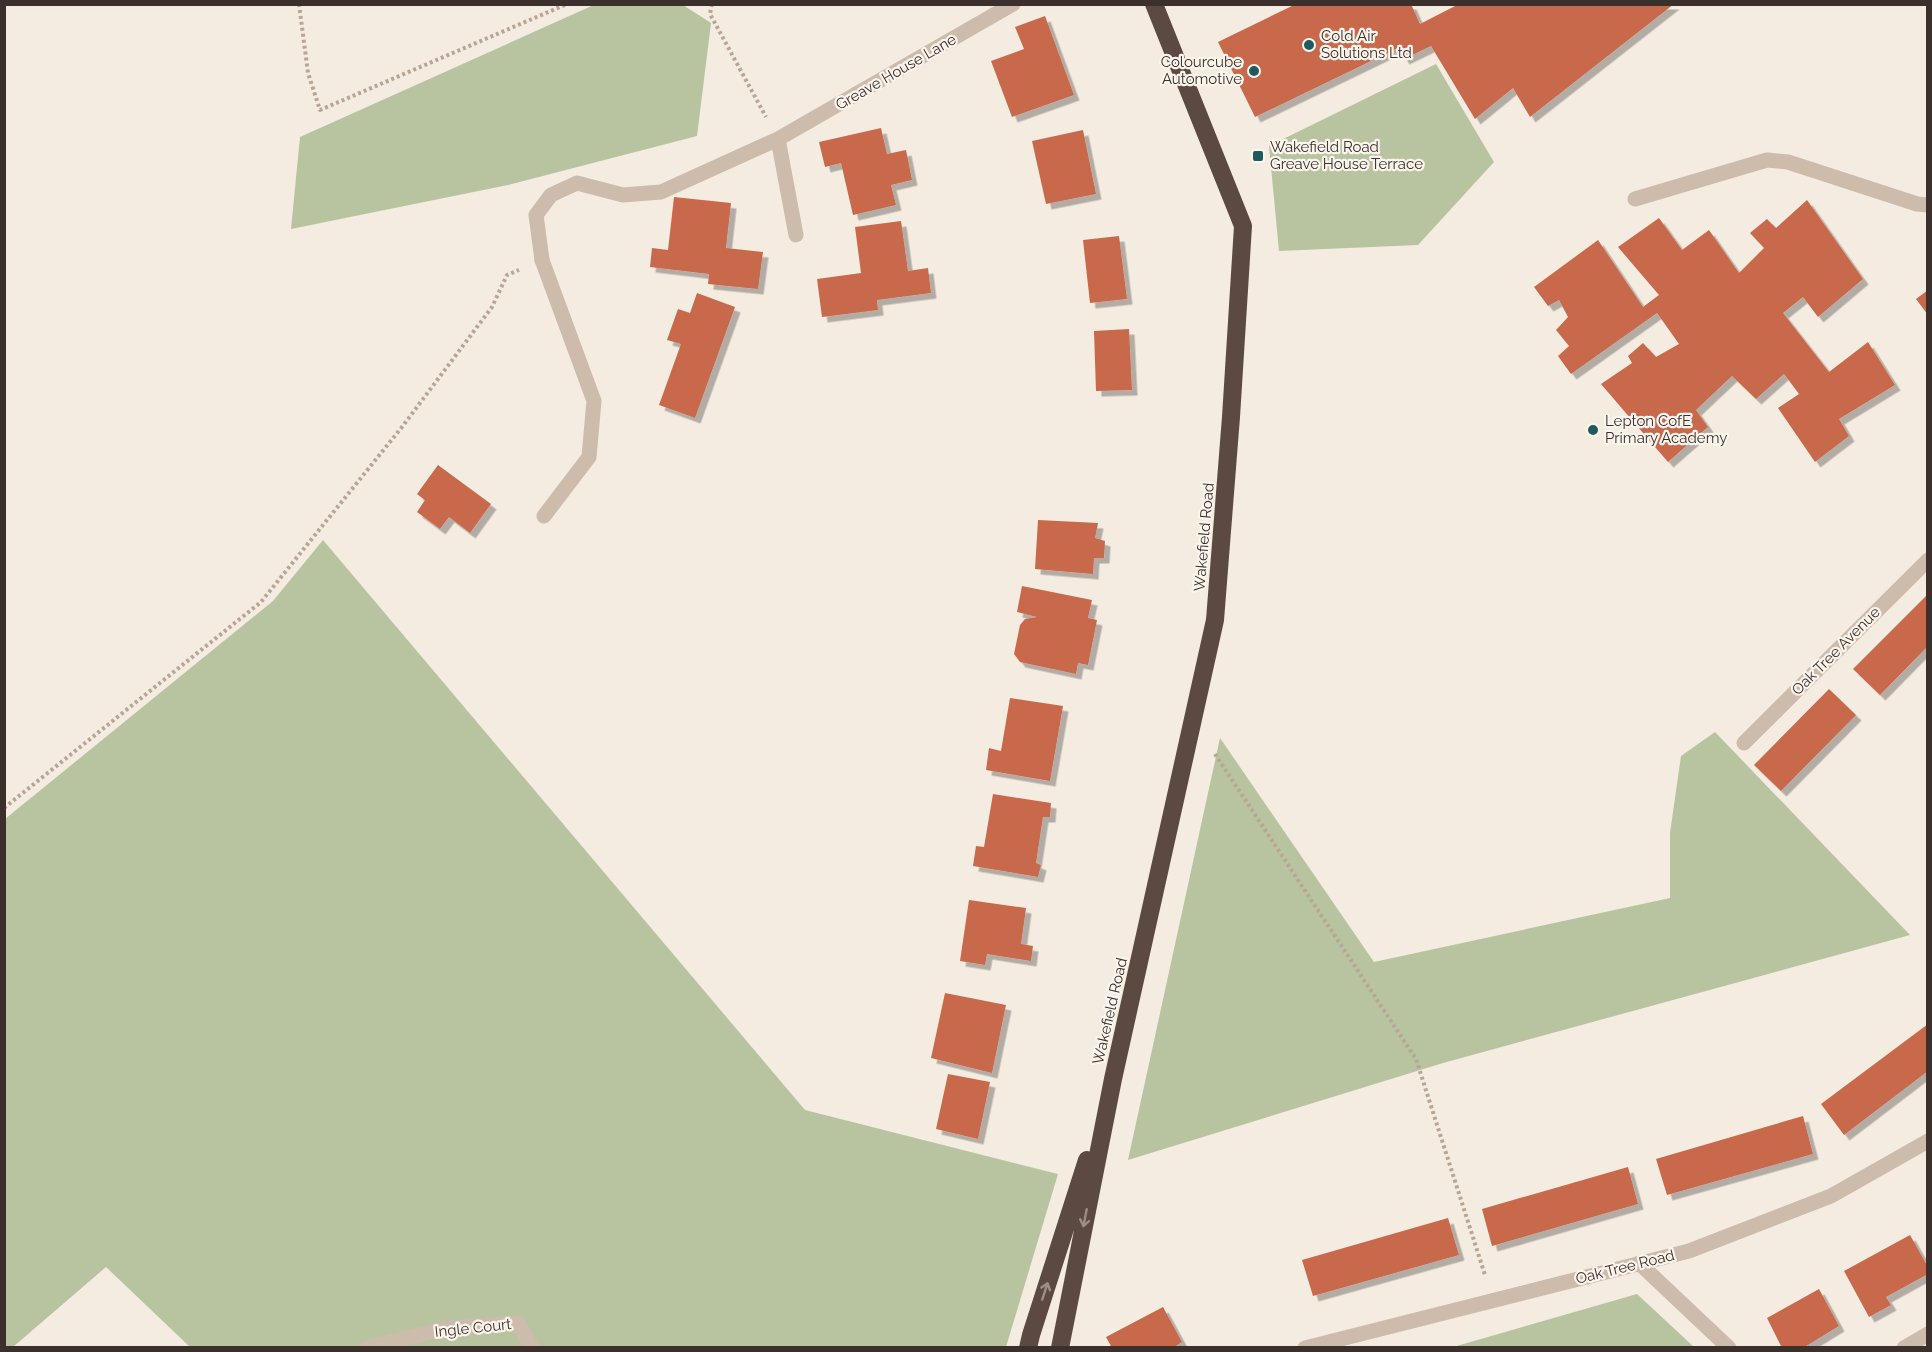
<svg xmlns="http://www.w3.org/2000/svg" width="1932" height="1352" font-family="Raleway,sans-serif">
<defs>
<filter id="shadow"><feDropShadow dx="5.5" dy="5.5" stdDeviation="0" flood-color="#0004"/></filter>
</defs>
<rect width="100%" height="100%" fill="#f4ebe1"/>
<path fill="#b8c4a0" d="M596,4L683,5L711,23L697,136L508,185L291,229L300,137Z
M1436,64L1494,162L1418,245L1279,251L1269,146Z
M323,540L805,1110L1058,1174L1006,1347H190L106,1267L13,1347L5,1348V819L273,601Z
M1715,732L1910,935L1443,1063L1128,1160L1220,738L1374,962L1670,898V833L1681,756Z
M1637,1294L1694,1347H1453Z"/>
<path fill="#c8694b" filter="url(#shadow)" d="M1296,4H1411L1420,24L1459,4H1674L1530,117L1513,88L1475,119L1431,46L1404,59L1398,48L1255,117L1218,42Z
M1045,16L1074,95L1012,117L991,61L1024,49L1015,27Z
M881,128L887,154L906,150L912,180L891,185L896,205L853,215L841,163L825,167L819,142Z
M1083,130L1096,194L1046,204L1032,141Z
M674,197L731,203L726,248L763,252L758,289L708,284L709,274L650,267L652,248L668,250Z
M1807,200L1863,279L1818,317L1803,297L1783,313L1829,372L1868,342L1895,385L1839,419L1849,436L1815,462L1778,408L1799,394L1784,374L1756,399L1732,376L1696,410L1708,427L1668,462L1601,384L1632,363L1628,356L1643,343L1656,357L1679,344L1657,313L1571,374L1558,356L1569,346L1556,330L1568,317L1559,300L1548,306L1534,287L1598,240L1643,307L1659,295L1618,247L1659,218L1682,250L1709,230L1739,273L1764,248L1750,233L1767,219L1776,228Z
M901,221L908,271L928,268L931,293L877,300L878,310L822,317L817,279L861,273L855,227Z
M1119,236L1127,299L1090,303L1083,240Z
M1928,290V315L1916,299Z
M697,293L735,307L695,418L659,405L681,344L667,340L678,309L690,313Z
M1129,329L1132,390L1096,391L1094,331Z
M438,465L491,504L470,533L449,517L440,529L417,512L425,500L417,494Z
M1038,520L1098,523L1095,538L1105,541L1104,558H1094L1093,574L1035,569Z
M1022,586L1092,600L1088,618L1097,620L1088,665L1078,663L1076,674L1020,662L1014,654L1020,625L1025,619L1037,617L1017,612Z
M1928,594V646L1880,695L1853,669Z
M1829,689L1856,715L1781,791L1754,765Z
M1010,698L1063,706L1050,781L986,770L989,748L1001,751Z
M993,794L1051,803L1050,817H1043L1036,863L1041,865L1038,877L973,866L976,846L984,847Z
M969,900L1026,908L1021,944L1033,946L1031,961L987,954L985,965L960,961Z
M945,993L1006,1005L992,1073L931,1058Z
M1928,1024V1071L1844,1135L1821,1104Z
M948,1074L990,1082L978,1139L936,1129Z
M1803,1116L1813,1154L1667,1195L1656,1159Z
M1628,1167L1638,1204L1492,1246L1482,1209Z
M1448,1218L1459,1255L1313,1296L1302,1260Z
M1910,1235L1928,1267V1274L1886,1297L1891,1305L1869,1317L1844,1271Z
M1819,1289L1839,1326L1803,1348H1782L1767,1318Z
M1163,1307L1182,1342L1173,1348H1112L1106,1337Z"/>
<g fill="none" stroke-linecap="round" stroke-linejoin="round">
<path stroke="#b9a596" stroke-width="4" stroke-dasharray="3 3" stroke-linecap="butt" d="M299,4L308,73L320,110L567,4
M712,4L710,14L766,117
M1215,754L1416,1059L1485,1275
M4,808L261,602L402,427L492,307L507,275L519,270"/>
<path stroke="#cdbbac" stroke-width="15" d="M1635,199L1767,160L1788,162L1917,204L1928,205
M542,260L594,401L589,457L544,516
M366,1348L448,1328L518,1323L532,1348"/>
<path stroke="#cdbbac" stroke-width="15" d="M778,139L796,235
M542,260L536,215L551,195L577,183L623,195L661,192L778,139L1013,4
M1744,743L1928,560
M1639,1263L1729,1348
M1305,1348L1689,1251L1831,1196L1928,1141
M1904,1348L1928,1334"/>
<path stroke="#5c4a42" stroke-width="18" d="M1028,1348L1031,1335L1087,1160
M1060,1348L1113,1079L1215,620L1231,417L1243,226L1154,4"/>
</g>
<defs><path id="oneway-shaft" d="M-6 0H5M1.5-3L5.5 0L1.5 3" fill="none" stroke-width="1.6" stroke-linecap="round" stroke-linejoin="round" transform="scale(1.5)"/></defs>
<g stroke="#9c8e87">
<use href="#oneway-shaft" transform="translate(1085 1218) rotate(101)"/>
<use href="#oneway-shaft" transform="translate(1045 1291) rotate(-72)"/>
</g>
<g fill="#1f5a5e" stroke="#fbf5ee" stroke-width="2">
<circle cx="1309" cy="45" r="6"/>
<circle cx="1254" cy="71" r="6"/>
<rect x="1252" y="150" width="12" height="12" rx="3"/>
<circle cx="1593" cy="430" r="6"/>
</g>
<g text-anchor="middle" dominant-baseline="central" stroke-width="4.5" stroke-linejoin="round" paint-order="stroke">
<g font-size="15" fill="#3b302b" stroke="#fbf5ee" text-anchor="start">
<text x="1321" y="36">Cold Air<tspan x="1321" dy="17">Solutions Ltd</tspan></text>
<text x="1242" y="62" text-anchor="end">Colourcube<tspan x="1242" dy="17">Automotive</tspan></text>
<text x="1270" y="147">Wakefield Road<tspan x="1270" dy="17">Greave House Terrace</tspan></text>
<text x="1605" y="421">Lepton CofE<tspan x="1605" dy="17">Primary Academy</tspan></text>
</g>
<g font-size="15" fill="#3b302b" stroke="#fbf5ee">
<text transform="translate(896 72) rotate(-30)">Greave House Lane</text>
<text transform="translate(1204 537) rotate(-85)">Wakefield Road</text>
<text transform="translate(1836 651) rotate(-45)">Oak Tree Avenue</text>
<text transform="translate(1110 1011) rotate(-77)">Wakefield Road</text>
<text transform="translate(1625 1267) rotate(-14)">Oak Tree Road</text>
<text transform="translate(473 1328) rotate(-6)">Ingle Court</text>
</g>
</g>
<rect width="1932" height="1352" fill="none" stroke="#3b302b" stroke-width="12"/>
</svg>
